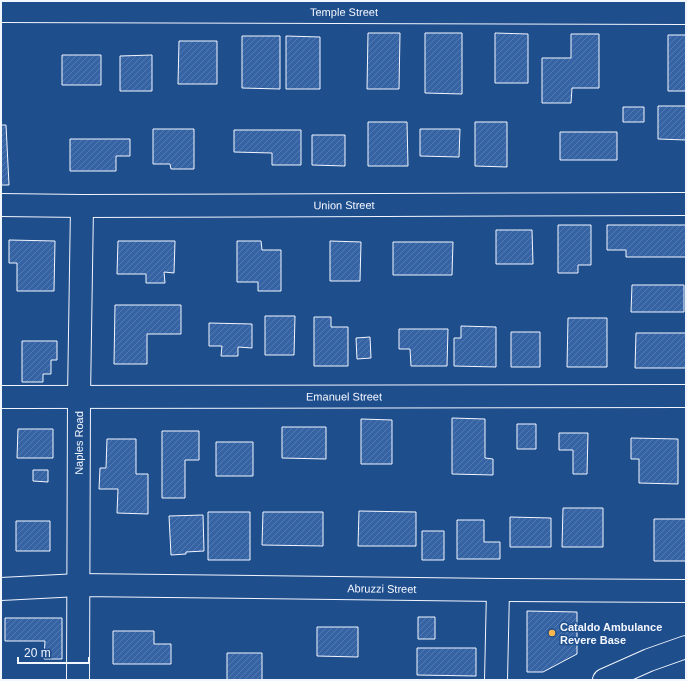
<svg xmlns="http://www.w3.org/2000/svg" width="687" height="681" font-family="Helvetica,sans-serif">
<defs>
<pattern id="building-hatch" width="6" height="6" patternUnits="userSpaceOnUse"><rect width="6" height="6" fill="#3563a3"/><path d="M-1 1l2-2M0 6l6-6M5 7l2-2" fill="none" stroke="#537ab1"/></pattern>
</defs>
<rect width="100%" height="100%" fill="#1f4e8c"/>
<path fill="url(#building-hatch)" stroke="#f2f6ff" d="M368,33H400L399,89H367Z
M425,33H462V94L425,93Z
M495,33L528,34V83H495Z
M571,34H599V88H572L571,103H542V58H571Z
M668,35H686V91H668Z
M242,36H280V89L242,88Z
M286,36L320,37V89H286Z
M179,41H217V84H178Z
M62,55H101V85H62Z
M152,55V91H120V56Z
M658,106H686V140L658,139Z
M623,107H644V122H623Z
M368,122H407L408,166H368Z
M475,122H507V167L475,166Z
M1,125H6L9,185H1Z
M153,129H194V169H171L170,164H153Z
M420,129H460L459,157L420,156Z
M234,130H301V165H272V153L234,152Z
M560,132H617V160H560Z
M312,135H345V166L312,165Z
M70,139H130V156H116V171H70Z
M558,225H591V265H578V273H558Z
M607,225H686V257H626V250H607Z
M496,230H532L533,264H496Z
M9,240L55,241L54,291H17V263H9Z
M118,241H175L174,273L164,272L165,283H146V274H117Z
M237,241H261L262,250H281V291H258V282H237Z
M330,241L361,242L360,281H330Z
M393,242H453L452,275H393Z
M632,285H684V312H631Z
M115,305H181V334H147V364H114Z
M265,316H295L294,355H265Z
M314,317H331V327H348V366H314Z
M568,318H607V367H567Z
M209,323L252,324V348L238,347V356H221L222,346H209Z
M461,326L496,327V367L454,366V338H461Z
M399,329H448L447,366H411L410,349H399Z
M511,332H540V367H511Z
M636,333H686V368H635Z
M370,337L371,358L357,359L356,338Z
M22,341H57V360H51V374H43V382H22Z
M452,418L485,419V458L493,459V475L452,474Z
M361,419L392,420V464H361Z
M517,424H536V449H517Z
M282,427H326V459L282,458Z
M18,429H53V458H17Z
M162,431H199V460H185V498H162Z
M559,433H588L587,474H573V450H559Z
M631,438L678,439V484L639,483V459H631Z
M107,439H136V474H148V514L117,513L118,489H99L100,468H106Z
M216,442H253V476H216Z
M33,470H48V482L33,481Z
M563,508H603V547H562Z
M359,511L416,512V546H358Z
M208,512H250V560H208Z
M263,512H323V546L262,545Z
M203,515L204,551L186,552V554L171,555L169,516Z
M510,517L551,518V547H510Z
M654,519H686V561H654Z
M457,520H484V542H500V559H457Z
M16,521H50V551H16Z
M422,531H444V560H422Z
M527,611L577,612V654L543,672H527Z
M418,617H435V639H418Z
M5,618H62V659H44L45,641H5Z
M317,627H358V657L317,656Z
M113,631H154V644H171V664H113Z
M417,648H476V676L417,675Z
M227,653H262V680H227Z"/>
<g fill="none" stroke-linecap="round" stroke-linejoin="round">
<defs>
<g id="minor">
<path id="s1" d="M1,11L686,13"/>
<path id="s2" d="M1,205L82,206L686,204"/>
<path id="s3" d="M1,397L686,396"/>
<path id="s4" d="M1,589L79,585L498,590L686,591"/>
<path id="s5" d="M78,680L79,397L82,206"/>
<path d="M496,680L498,590"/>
</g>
<path id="highway" d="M604,680L649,660L686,647"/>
</defs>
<use href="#minor" stroke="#f2f6ff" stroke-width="24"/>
<use href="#highway" stroke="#f2f6ff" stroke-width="24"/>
<use href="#minor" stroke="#1f4e8c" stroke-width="22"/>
<use href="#highway" stroke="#1f4e8c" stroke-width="22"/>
</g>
<circle fill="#ffb74d" stroke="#1f4e8c" stroke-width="1.5" cx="552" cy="633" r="4"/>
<g text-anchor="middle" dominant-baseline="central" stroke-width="3" stroke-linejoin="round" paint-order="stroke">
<g font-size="11" fill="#f2f6ff" stroke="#1f4e8c">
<text stroke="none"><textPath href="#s1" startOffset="343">Temple Street</textPath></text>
<text stroke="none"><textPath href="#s2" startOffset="343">Union Street</textPath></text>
<text stroke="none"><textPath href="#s3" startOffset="343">Emanuel Street</textPath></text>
<text stroke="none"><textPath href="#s5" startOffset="237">Naples Road</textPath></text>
<text stroke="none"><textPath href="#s4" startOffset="381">Abruzzi Street</textPath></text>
</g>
<g font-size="11" font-weight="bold" fill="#f2f6ff" stroke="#1f4e8c" text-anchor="start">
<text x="560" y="627">Cataldo Ambulance<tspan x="560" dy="13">Revere Base</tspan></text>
</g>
</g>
<rect width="687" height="681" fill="none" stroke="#f2f6ff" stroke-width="4"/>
<path d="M18 657v6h71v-6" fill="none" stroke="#f2f6ff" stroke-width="2"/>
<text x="24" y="657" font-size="12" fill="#f2f6ff" stroke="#1f4e8c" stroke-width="3" paint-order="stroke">20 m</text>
</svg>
